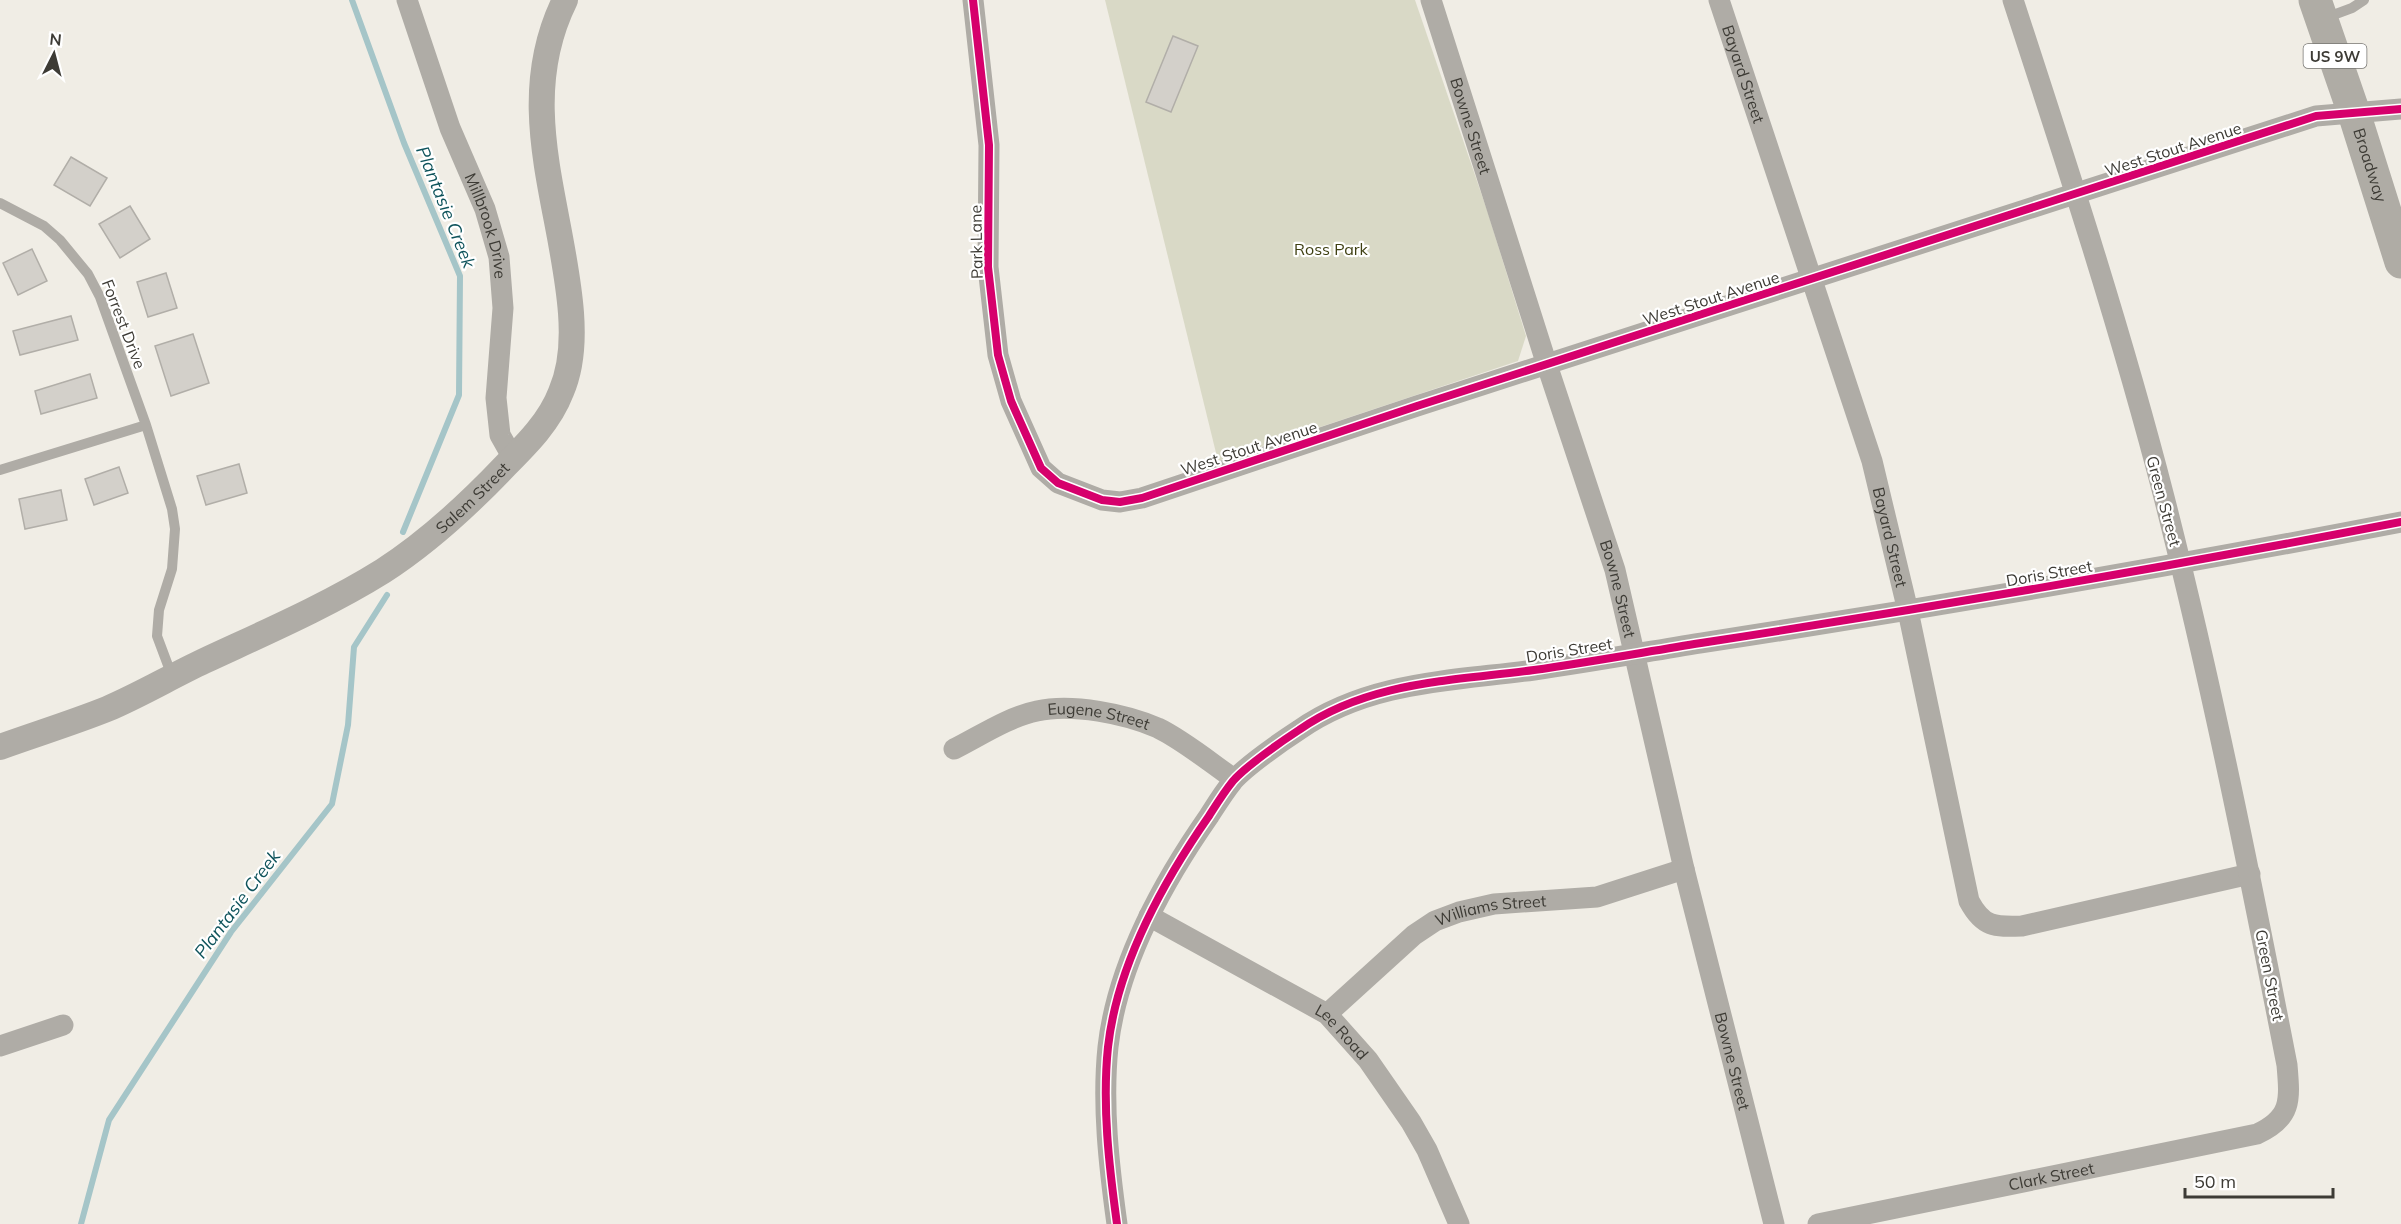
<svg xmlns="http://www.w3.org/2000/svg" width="2401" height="1224" font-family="Mulish,sans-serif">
<rect width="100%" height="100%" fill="#f0ede5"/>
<path fill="#d9d9c6" d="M1105,0H1415L1488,213L1526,336L1518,361L1218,461Z"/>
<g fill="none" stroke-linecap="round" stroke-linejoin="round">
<path stroke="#a5c5c8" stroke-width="6" d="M352,0L404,143L460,276L459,395L403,532
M81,1224L109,1120L231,932L332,804L348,725L354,647L387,595"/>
</g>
<path fill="#d3d0ca" stroke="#b1aea8" stroke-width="1.5" d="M1173,36L1198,46L1171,112L1146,102Z
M71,157L107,178L90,206L54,185Z
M130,206L150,239L120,258L99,224Z
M32,249L47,281L18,295L3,263Z
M166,273L177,308L148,317L137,282Z
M71,316L78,340L20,355L13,331Z
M193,334L209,383L171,396L155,346Z
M90,374L97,398L41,414L35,391Z
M239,464L247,493L206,505L197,476Z
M119,467L128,493L94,505L85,479Z
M61,490L67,520L25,529L19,499Z"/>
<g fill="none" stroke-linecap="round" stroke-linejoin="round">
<path stroke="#afaca6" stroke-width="10" d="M2325,18L2352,8L2364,0
M0,203L44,226L60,240L88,274L100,297L146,425L0,470
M146,425L172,509L175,529L172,569L159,610L157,636L172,676"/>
<g stroke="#afaca6" stroke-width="21">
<path id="s1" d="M407,0L450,128L485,209L499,257L503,308L496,398L500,435L513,458"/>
<path d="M973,0L989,145L988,267L998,355L1011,401L1041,468L1058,483L1102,500L1120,502L1142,498L1417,406L2316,116L2401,109"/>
<path id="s2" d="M1431,0L1547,365L1615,570L1684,869L1774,1224"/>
<path id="s3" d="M1719,0L1872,461L1908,611L1969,901C1983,927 1994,927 2022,926L2250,874"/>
<path id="s4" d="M954,749C980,736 1008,717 1037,711C1072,703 1126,714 1158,728C1183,740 1211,763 1234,779"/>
<path id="s5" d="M1149,916L1327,1014L1368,1060L1411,1122L1427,1150L1459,1224"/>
<path id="s6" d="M1327,1014L1414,935L1435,921L1459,912L1494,904L1597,897L1684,869"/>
<path d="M0,1046L63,1025"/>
<path d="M1117,1224C1109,1166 1102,1105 1108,1047C1117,966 1163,882 1209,816C1216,805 1224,792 1233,781C1245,767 1282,741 1299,730C1369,681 1453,681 1534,670C1590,662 1645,652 1701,643C1935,607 2168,567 2401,522"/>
<path id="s7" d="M1818,1224L2257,1134C2292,1118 2290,1100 2287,1065C2250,875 2212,685 2164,497C2121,330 2067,165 2013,0"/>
</g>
<path stroke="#afaca6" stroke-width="26" id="s8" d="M0,747C36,734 72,723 107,709C140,695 172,676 204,661C264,633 327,606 383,571C428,542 469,504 506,465C527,444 550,421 561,392C572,367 573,340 571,313C563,206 513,105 565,0"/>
<path stroke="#afaca5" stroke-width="33" id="s9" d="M2315,0L2354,113L2401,262"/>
<defs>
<path id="cycleway" d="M973,0L989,145L988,267L998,355L1011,401L1041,468L1058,483L1102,500L1120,502L1142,498L1417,406L2316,116L2401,109
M1117,1224C1109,1166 1102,1105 1108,1047C1117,966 1163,882 1209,816C1216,805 1224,792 1233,781C1245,767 1282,741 1299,730C1369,681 1453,681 1534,670C1590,662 1645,652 1701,643C1935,607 2168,567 2401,522"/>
</defs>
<use href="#cycleway" stroke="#fff" stroke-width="11"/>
<use href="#cycleway" stroke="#d6006c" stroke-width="8"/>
</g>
<g text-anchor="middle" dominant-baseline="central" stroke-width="4.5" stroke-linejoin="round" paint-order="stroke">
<rect fill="#fff" stroke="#777672" stroke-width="1.5" x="2303.5" y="44" width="63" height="24" rx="4.5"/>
<g font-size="15" font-weight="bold" fill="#3d3b35">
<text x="2335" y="56">US 9W</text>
</g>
<g font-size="16" fill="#3d3b35" stroke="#fff">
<text stroke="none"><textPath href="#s3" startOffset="78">Bayard Street</textPath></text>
<text stroke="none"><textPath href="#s2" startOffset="132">Bowne Street</textPath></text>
<text transform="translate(2173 149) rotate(-18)">West Stout Avenue</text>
<text stroke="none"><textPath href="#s9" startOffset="174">Broadway</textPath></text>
<text stroke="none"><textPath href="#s1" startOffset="240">Millbrook Drive</textPath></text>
<text transform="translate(976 242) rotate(-91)">Park Lane</text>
<text transform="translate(1711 298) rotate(-18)">West Stout Avenue</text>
<text transform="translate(124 324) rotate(69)">Forrest Drive</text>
<text transform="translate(1249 448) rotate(-18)">West Stout Avenue</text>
<text stroke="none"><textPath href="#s8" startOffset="538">Salem Street</textPath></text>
<text transform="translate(2164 501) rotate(75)">Green Street</text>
<text stroke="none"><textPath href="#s3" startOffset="564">Bayard Street</textPath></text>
<text transform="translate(2049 573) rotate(-10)">Doris Street</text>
<text stroke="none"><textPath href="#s2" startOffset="618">Bowne Street</textPath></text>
<text transform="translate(1569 650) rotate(-9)">Doris Street</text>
<text stroke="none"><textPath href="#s4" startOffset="154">Eugene Street</textPath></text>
<text stroke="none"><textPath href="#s6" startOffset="200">Williams Street</textPath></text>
<text transform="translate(2270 975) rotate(79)">Green Street</text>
<text stroke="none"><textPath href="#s5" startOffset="226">Lee Road</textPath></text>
<text stroke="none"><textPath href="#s2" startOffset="1104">Bowne Street</textPath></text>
<text stroke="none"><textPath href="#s7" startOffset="238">Clark Street</textPath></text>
</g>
<g font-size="16" fill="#3e3f11" stroke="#fff">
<text x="1331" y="249">Ross Park</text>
</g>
<g font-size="18" font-style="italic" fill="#0e535b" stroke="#fff">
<text transform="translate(446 207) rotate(68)">Plantasie Creek</text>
<text transform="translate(237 904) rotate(-53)">Plantasie Creek</text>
</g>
</g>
<g transform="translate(54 54) rotate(6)" stroke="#ffffff" stroke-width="4.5" paint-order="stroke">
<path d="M0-4.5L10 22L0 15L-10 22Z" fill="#3d3b35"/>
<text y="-9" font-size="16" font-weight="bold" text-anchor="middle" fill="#3d3b35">N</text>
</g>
<path d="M2185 1188v9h148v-9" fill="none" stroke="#3d3b35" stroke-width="3"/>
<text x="2194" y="1188" font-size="18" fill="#3d3b35" stroke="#ffffff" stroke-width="4.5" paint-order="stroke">50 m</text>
</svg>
